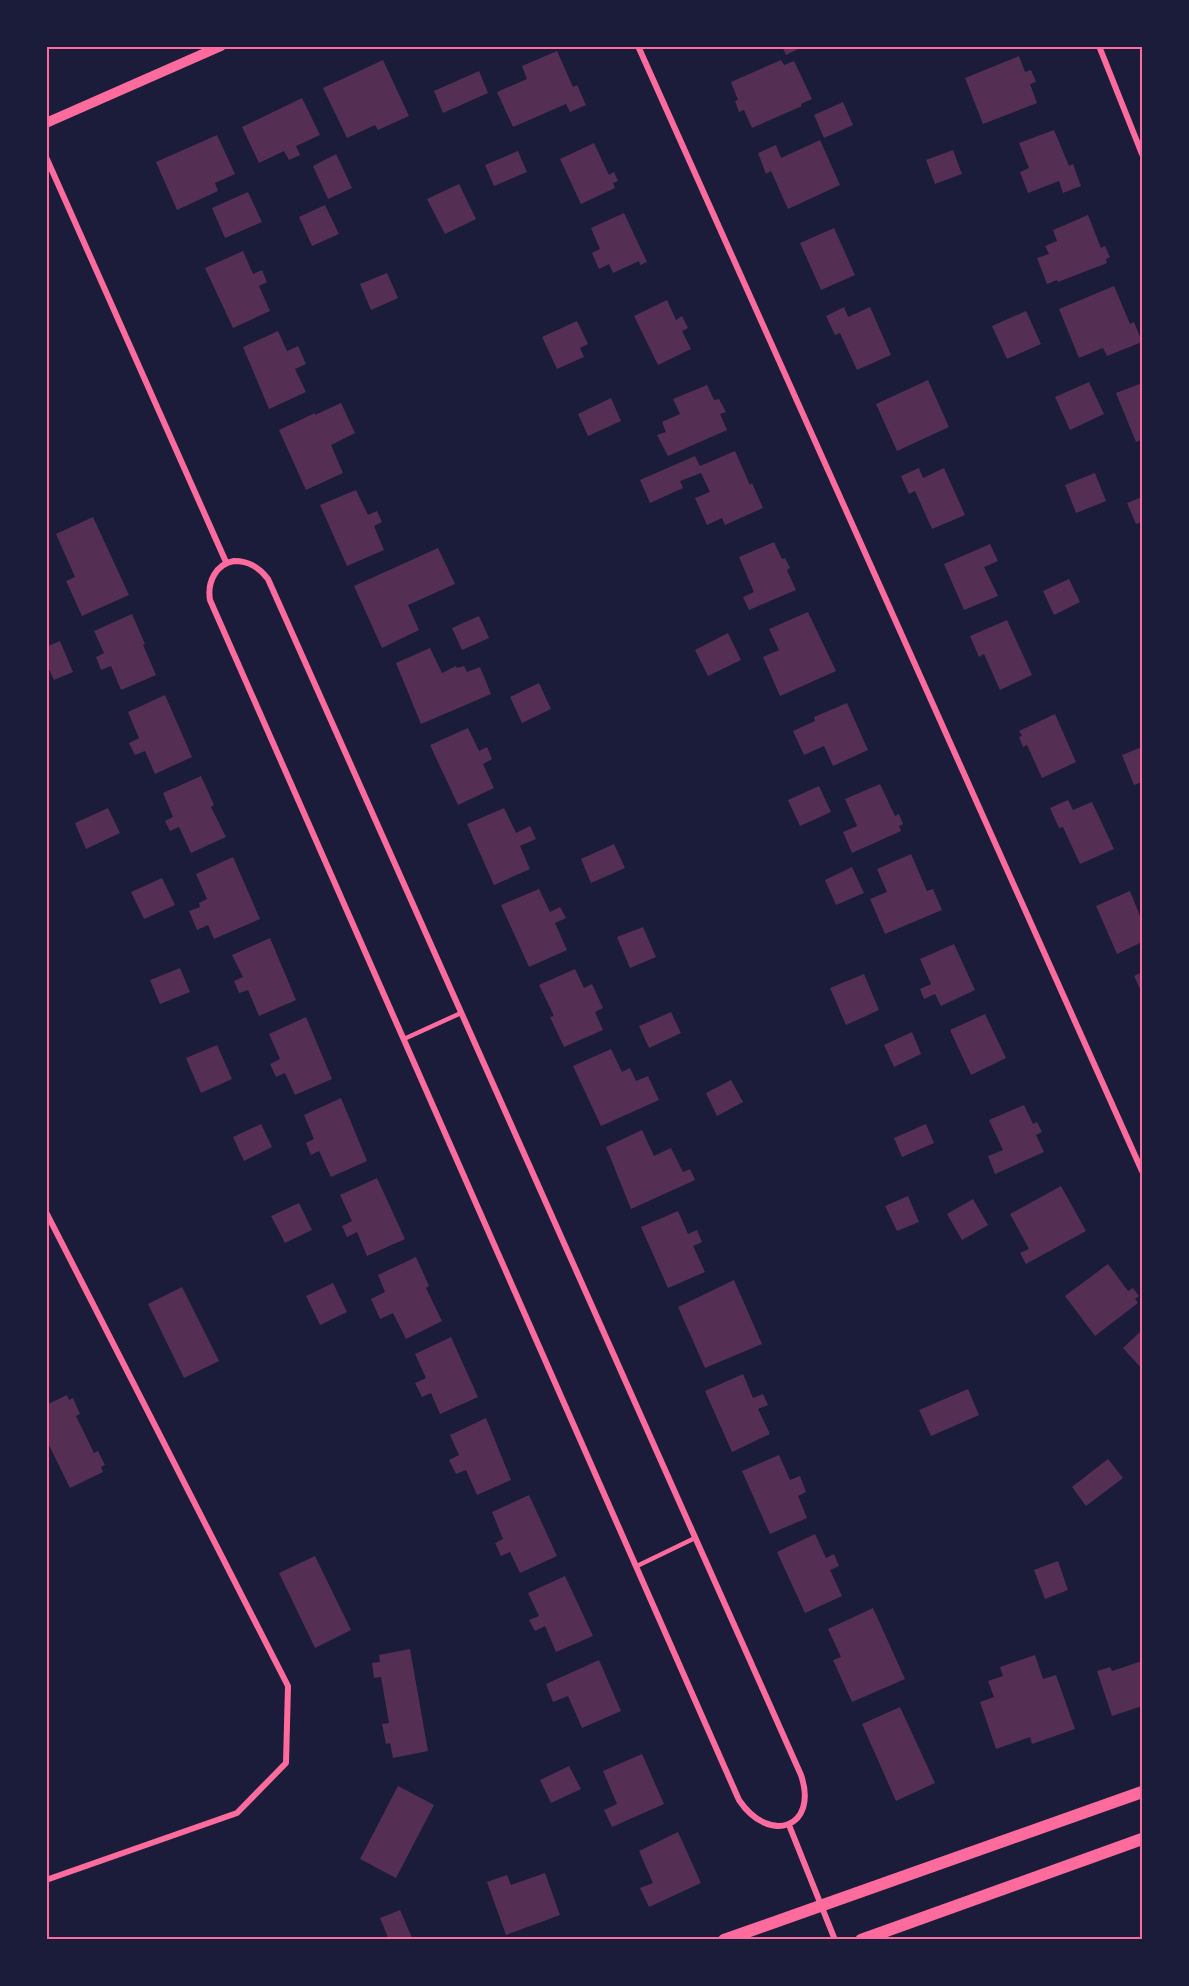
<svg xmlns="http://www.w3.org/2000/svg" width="1189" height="1986" font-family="Karla,sans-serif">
<rect width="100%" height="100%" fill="#1b1b3a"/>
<path fill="#542f53" d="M782,46H804L786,55Z
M557,51L573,87L577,85L586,105L570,112L566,104L513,127L497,92L527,79L522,66Z
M1019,56L1025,72L1031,70L1036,82L1030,84L1037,103L983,124L965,78Z
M383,60L409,116L378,130L375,125L347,138L323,88Z
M781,60L784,65L794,61L812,99L801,104L802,106L752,128L744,110L739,112L735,101L738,100L731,82Z
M479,71L488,93L443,113L434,91Z
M302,98L320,135L296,146L300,155L289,160L284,151L259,163L242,127Z
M843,102L853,125L824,138L814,115Z
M1054,130L1069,166L1073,164L1081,186L1063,193L1059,181L1028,193L1020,172L1029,168L1019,143Z
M217,135L235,174L215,183L218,191L177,210L156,162Z
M820,140L840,185L788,209L771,171L766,174L758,153L776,145L781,158Z
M594,143L609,175L614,172L618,181L613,183L615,188L581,204L560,159Z
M953,150L962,174L935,184L926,160Z
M518,151L527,172L494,186L485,165Z
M336,154L352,188L328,199L313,166Z
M459,184L476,219L445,234L427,199Z
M248,192L262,222L225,238L212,208Z
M325,205L339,234L312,246L299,217Z
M624,213L647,262L640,265L639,261L613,273L609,264L599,269L592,253L600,249L591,228Z
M1088,215L1101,248L1105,246L1110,257L1106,259L1107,263L1058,282L1057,280L1047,284L1037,258L1049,254L1045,246L1057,241L1053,230Z
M834,228L855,275L821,290L800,243Z
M243,251L253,274L262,270L267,282L259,286L270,311L233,328L205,268Z
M387,273L398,298L371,310L360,284Z
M1114,286L1130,324L1134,322L1142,342L1107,356L1103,348L1079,358L1059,309Z
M667,300L676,320L682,316L688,328L682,331L691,349L658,365L634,316Z
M844,307L848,317L870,307L891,355L857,370L840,333L835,335L826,316Z
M1026,311L1041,344L1007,359L992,326Z
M577,321L588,344L580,348L584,357L557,369L542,337Z
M278,331L287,351L298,346L306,364L295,369L306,392L269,409L243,347Z
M928,380L949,427L897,451L876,404Z
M1089,382L1104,414L1070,430L1055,397Z
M1142,383V440L1136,442L1116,393Z
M707,385L714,400L719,399L726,412L720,414L727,430L668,456L657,435L666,432L662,422L680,414L673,399Z
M611,398L621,421L588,436L578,414Z
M341,403L355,433L331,445L343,473L306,490L279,430L315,413V415Z
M735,451L750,485L752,483L763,508L725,525L722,518L707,525L695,498L710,492L701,473L680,481L683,488L650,503L640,480L695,456L700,466Z
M919,468L923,478L944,468L965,515L932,529L915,491L909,494L901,476Z
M1095,473L1106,501L1076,513L1065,485Z
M356,490L368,515L377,511L382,522L374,526L384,550L347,566L320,505Z
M1142,497V522L1136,524L1127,503Z
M93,517L129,595L82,616L66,581L75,577L56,534Z
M774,542L782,559L785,558L790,568L787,570L796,590L749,610L743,597L754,592L739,557Z
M990,544L998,561L984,567L998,596L964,610L944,564Z
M438,548L455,584L408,605L419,630L382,648L354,586Z
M1069,579L1080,602L1054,615L1043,591Z
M808,612L836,671L780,696L763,657L779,650L769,629Z
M132,614L145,644L143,645L156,675L121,690L111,666L101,670L96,657L104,653L94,631Z
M479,616L489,638L462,650L452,628Z
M1007,620L1032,675L1000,690L984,654L979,657L970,636Z
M728,633L741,660L708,676L695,650Z
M60,641L73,672L54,680L46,663V647Z
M430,648L442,673L456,666L457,668L464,666L467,672L480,667L491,694L421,724L396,663Z
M539,683L551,709L522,723L510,697Z
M165,695L192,757L155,774L145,751L135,755L129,743L139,738L128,712Z
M847,703L868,750L833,766L824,746L804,755L793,731L815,721L814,717Z
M1055,714L1076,762L1042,778L1027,745L1023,747L1019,737L1022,736L1019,731Z
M468,728L479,751L487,747L492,759L483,764L494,788L458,805L430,745Z
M1142,747V782L1134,785L1122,755Z
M201,776L214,805L211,807L226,837L191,853L179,827L170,831L165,821L173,817L163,793Z
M880,784L895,816L899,814L903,824L899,826L901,831L852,853L843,832L857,826L845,799Z
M819,786L831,812L800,826L788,800Z
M1068,800L1073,810L1092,802L1114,849L1080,864L1063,827L1059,828L1050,808Z
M108,808L120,833L86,849L75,823Z
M504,808L516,833L530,826L536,839L520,846L530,869L494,885L467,824Z
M614,844L625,868L591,883L581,859Z
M911,854L927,891L933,889L942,910L885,934L870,899L887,892L877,869Z
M233,857L260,919L214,939L208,925L197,930L189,911L200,907L199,903L207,899L196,874Z
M852,867L864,893L836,905L825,880Z
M162,878L175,905L144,919L131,892Z
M539,889L550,912L560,907L566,918L555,923L567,950L529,967L501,905Z
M1130,891L1142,921V942L1117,954L1096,906Z
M643,927L656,957L630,968L617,937Z
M270,938L296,1000L259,1016L248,990L239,993L234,981L243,977L232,955Z
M954,944L975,990L941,1006L935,994L924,999L920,989L931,984L920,959Z
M180,968L190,992L160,1004L150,980Z
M575,969L584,988L592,984L603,1008L595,1012L603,1030L564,1047L550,1017L554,1016L539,985Z
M1142,972V993L1134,976Z
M864,974L879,1010L846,1025L830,988Z
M671,1012L681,1033L649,1048L639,1026Z
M985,1014L1006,1058L971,1075L950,1030Z
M306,1017L332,1079L295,1095L285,1073L276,1077L270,1064L280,1059L269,1034Z
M912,1032L921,1054L894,1067L884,1045Z
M217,1045L232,1079L201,1093L186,1058Z
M611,1049L622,1072L630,1068L636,1081L648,1076L659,1100L601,1126L573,1066Z
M731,1080L743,1102L717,1116L706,1093Z
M341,1098L367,1161L331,1177L319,1151L311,1155L306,1143L314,1139L304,1115Z
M1024,1105L1033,1124L1037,1122L1042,1132L1036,1135L1044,1152L995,1174L988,1156L1003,1150L989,1120Z
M261,1124L272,1147L244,1161L233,1137Z
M926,1124L934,1143L902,1157L894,1138Z
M642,1130L654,1156L671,1148L683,1172L690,1169L695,1180L631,1209L606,1147Z
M377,1178L405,1239L367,1256L357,1232L347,1237L342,1226L352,1221L340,1195Z
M1061,1186L1086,1231L1026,1264L1020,1253L1029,1249L1010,1214Z
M908,1196L919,1222L897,1231L885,1206Z
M973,1199L988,1225L962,1240L947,1214Z
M299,1203L312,1230L285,1243L271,1216Z
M678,1211L688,1234L697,1230L702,1242L693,1246L705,1272L668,1288L641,1227Z
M416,1257L429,1286L426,1288L442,1321L406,1339L393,1313L380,1319L371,1299L385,1292L378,1275Z
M1108,1264L1128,1291L1133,1288L1139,1296L1135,1299L1138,1303L1095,1336L1065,1296Z
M734,1280L762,1344L705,1368L678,1307Z
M333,1283L347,1312L320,1325L306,1296Z
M182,1287L219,1361L184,1378L148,1304Z
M1142,1330V1369L1123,1348Z
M451,1337L478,1397L440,1414L431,1393L422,1397L415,1383L426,1378L415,1354Z
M743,1374L753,1398L763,1394L768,1405L758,1409L770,1434L732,1452L705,1391Z
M968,1389L979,1415L931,1436L919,1410Z
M67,1395L69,1400L73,1398L80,1414L76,1416L94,1453L98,1451L105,1465L101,1467L103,1472L70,1488L46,1439V1405Z
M486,1418L511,1480L477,1495L466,1470L456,1474L449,1460L459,1455L450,1435Z
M779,1455L790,1480L800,1476L806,1492L798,1496L807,1518L770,1534L742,1471Z
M1108,1459L1123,1478L1086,1506L1072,1487Z
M529,1495L557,1556L520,1573L510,1552L501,1556L495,1543L503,1539L492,1512Z
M815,1534L826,1558L834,1554L839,1566L830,1570L842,1596L805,1613L777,1552Z
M315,1556L351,1630L315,1648L279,1573Z
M1058,1561L1068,1590L1045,1599L1034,1570Z
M565,1576L593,1636L556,1652L545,1626L535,1631L529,1620L539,1616L528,1593Z
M873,1608L905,1679L852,1702L833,1660L841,1657L828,1629Z
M410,1649L428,1751L393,1758L390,1743L386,1744L382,1724L389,1723L381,1677L374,1678L372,1663L380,1662L379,1655Z
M1035,1655L1043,1679L1056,1675L1075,1729L1032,1744L1030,1737L996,1749L980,1702L994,1697L988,1681L1003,1676L1000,1667Z
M599,1660L621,1711L582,1728L568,1696L553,1702L546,1684Z
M1142,1661V1706L1112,1716L1097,1671L1110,1667L1112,1671Z
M900,1707L935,1783L896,1801L862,1724Z
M642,1754L664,1804L612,1827L604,1810L617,1804L603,1771Z
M569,1766L581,1789L551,1803L540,1780Z
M398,1786L434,1805L396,1878L360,1859Z
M678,1832L701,1883L649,1907L640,1888L653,1883L639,1851Z
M545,1873L560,1915L506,1935L487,1882L507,1875L511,1885Z
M400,1910L413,1940H389L380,1918Z"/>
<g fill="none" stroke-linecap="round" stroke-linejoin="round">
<path stroke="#ff6b9d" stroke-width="4.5" d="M404,1039L461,1013
M637,1566L695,1538"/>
<path stroke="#ff6b9d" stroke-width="6" d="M638,46L1142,1171
M1099,46L1142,154
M46,157L226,562
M234,561C249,561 259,567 268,579L801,1775C819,1828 769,1845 739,1800L210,600C207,582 216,564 234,561Z
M46,1212L288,1686L286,1763L237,1813L46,1880
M789,1825L835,1940"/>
<path stroke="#ff6b9d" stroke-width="10" d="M46,123L221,46"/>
<path stroke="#ff6b9d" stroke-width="12" d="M724,1940L1142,1792
M861,1940L1142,1839"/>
</g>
<rect width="1189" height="1986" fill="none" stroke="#1b1b3a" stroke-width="96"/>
<rect x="48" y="48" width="1093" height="1890" fill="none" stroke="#ff6b9d" stroke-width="2"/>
</svg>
